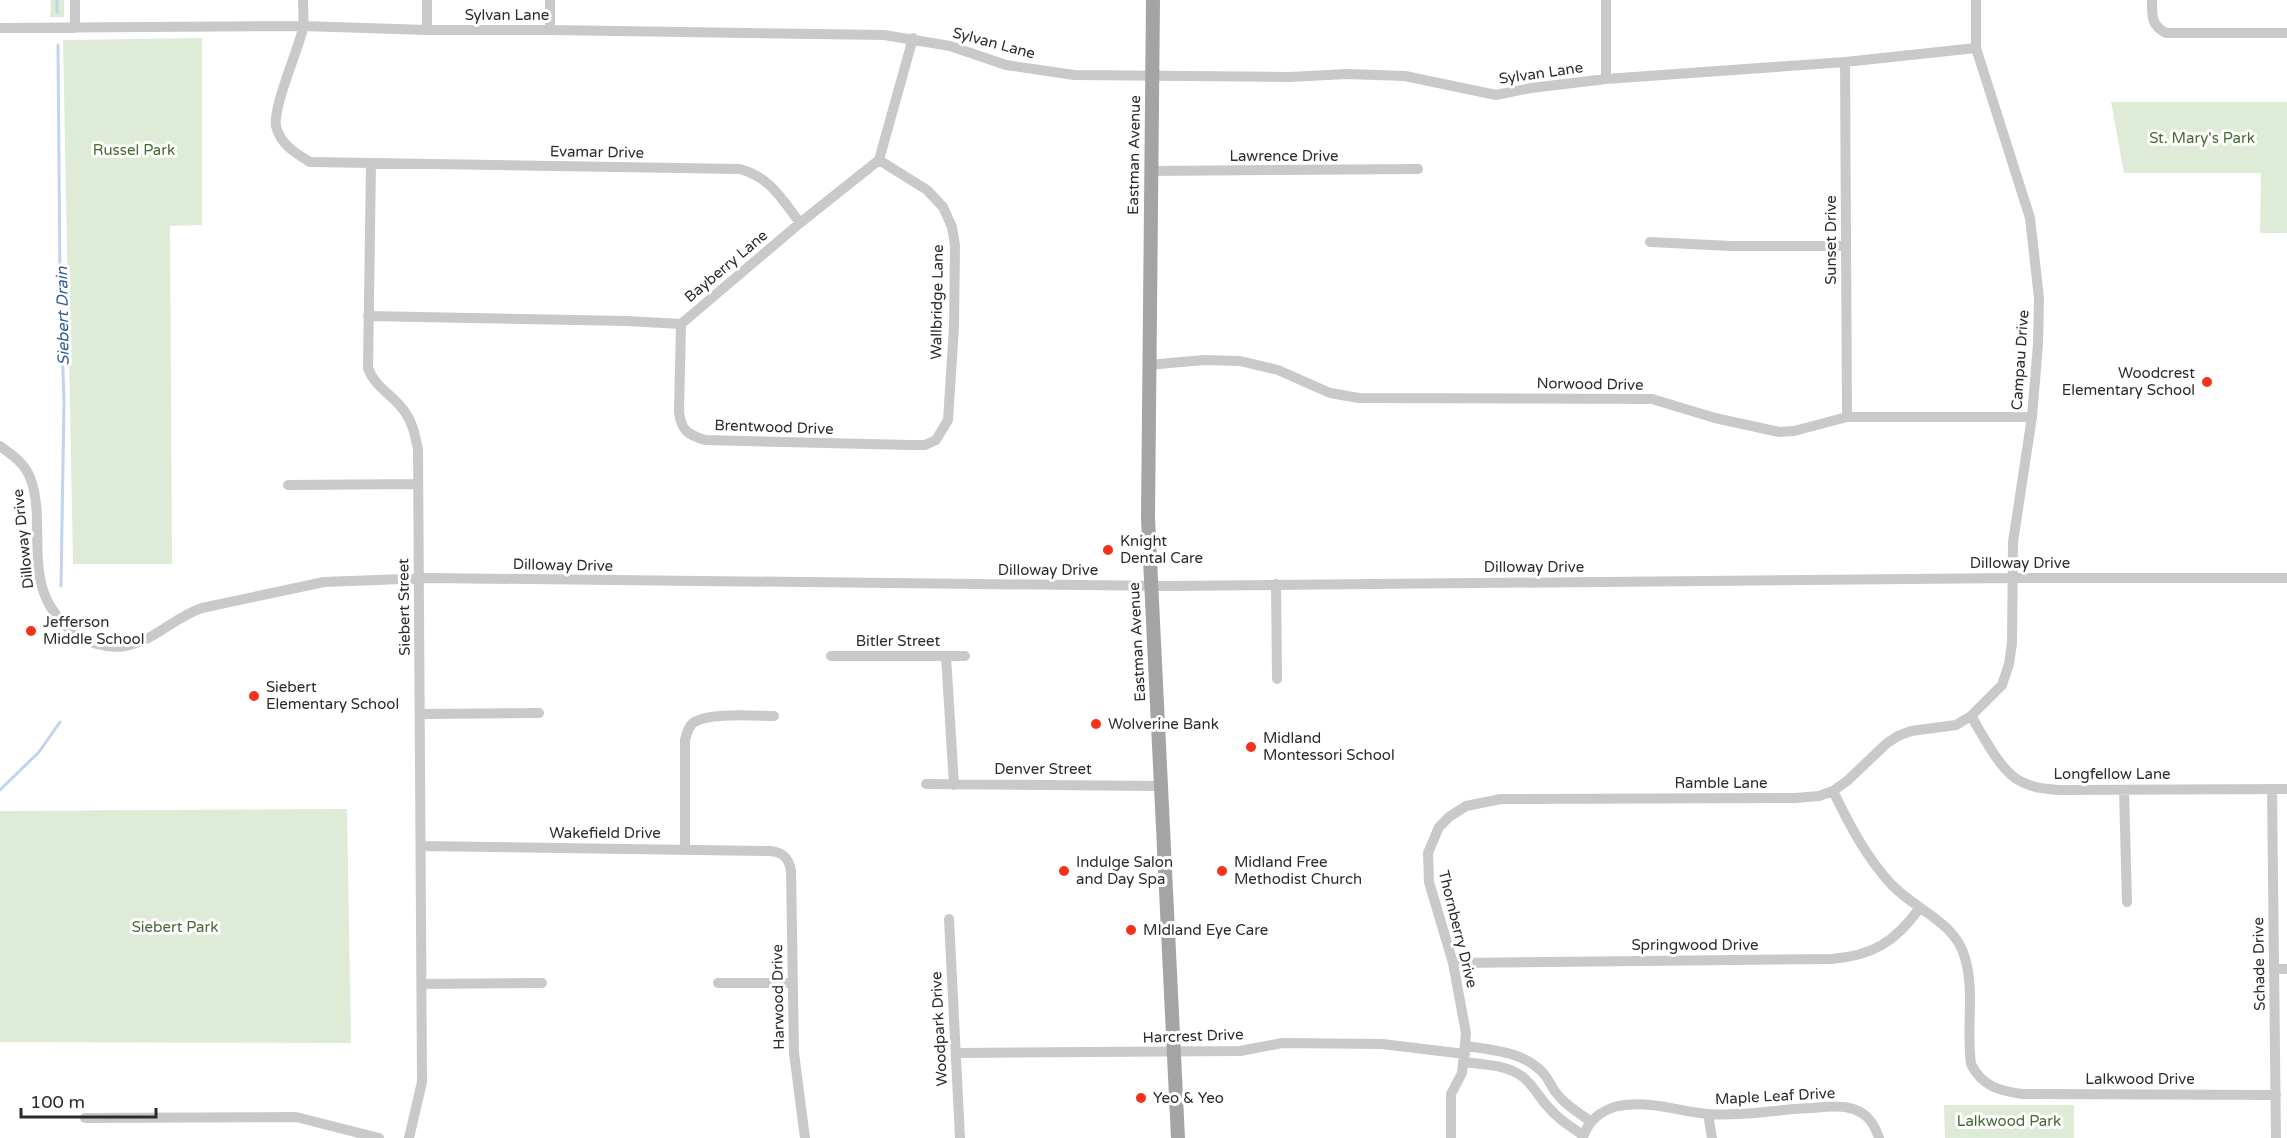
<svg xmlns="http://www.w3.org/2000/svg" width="2287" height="1138" font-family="'Varela Round',sans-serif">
<rect width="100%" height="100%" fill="#fff"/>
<path fill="#deecd7" d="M51,0H64V17H50Z
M202,38V225L170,226L172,564H73L63,40Z
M2111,102H2287V233H2260L2261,173H2124Z
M347,809L351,1043L0,1042V811Z
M1944,1105H2074V1138H1945Z"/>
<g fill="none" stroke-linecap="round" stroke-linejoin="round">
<path stroke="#c1d4ee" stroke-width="3" d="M57,0V12
M58,45L60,280L64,401L61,586
M0,790L39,752L60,722"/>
<path stroke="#c9c9c9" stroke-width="10" d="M75,0V28
M303,0C303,9 304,19 303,28C298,51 273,106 276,126C280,144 295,153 310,162L740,169C771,178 781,198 800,223
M1606,0V79
M2152,0C2152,16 2151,25 2166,33H2287
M0,28L303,26L427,30H550L884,35L950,46L1006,65L1074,75L1289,77L1347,74L1405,76L1496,95L1531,88L1606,79L1845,62L1976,48
M427,30V0
M550,30V0
M1845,62L1847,417
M371,164L368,368C375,388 394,395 405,412C413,423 415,436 418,449L422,1082L409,1138
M1151,171L1418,169
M1650,242L1731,246H1846
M368,316L627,321L681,324L800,223L879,160L913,38
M681,324L679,412C681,430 688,435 705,440L910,445H925L936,440L948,420L954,327L955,245L952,227L943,207L927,190L879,160
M1148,365L1204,360L1240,361L1278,370L1330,393L1359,398L1652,399L1715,418L1779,432L1794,431L1847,417H2032
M0,446C11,454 23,462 29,475C36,490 37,508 37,524C38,569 35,601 73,632C87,643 107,649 125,646C155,641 174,617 202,608L324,582L429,578L1168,586L2013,578H2287
M288,485L418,484
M1276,584L1277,679
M831,656H965
M946,656L954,785
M420,714L539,713
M1971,716C1983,735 2001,773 2022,782C2034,788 2046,789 2059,790L2287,789
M926,784L1160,786
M2272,789L2276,1138
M2124,790L2127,902
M1833,791C1849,824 1866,857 1891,884C1915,910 1955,921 1965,958C1975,991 1966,1029 1971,1064C1982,1086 1999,1091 2022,1094L2276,1095
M421,846L770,851C783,852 789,858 791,871L794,1053L805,1138
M685,848V740C687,733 688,727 693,723C708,712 755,716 774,716
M949,919L960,1138
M1453,963L1831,959C1872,956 1895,942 1919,909
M2274,969H2287
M718,983H792
M422,984L542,983
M1466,1046C1493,1050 1525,1052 1544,1074C1548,1079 1551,1085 1554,1090C1563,1103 1577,1112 1590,1121
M956,1053L1240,1051L1282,1043L1382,1044L1465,1054
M1464,1062C1483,1064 1507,1065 1523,1077C1534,1086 1540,1099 1550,1109C1559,1120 1571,1127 1583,1135
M1708,1114L1712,1138
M85,1118L296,1117L379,1138
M1451,1138V1094L1462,1073L1466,1033L1453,963L1429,882L1428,853L1439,827L1449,817L1466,806L1501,799L1795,798L1819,796L1833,791L1847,781L1887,743L1898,736L1911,731L1956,725L1971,716L2002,685L2009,664L2012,643L2013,542L2032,417L2038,344L2039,298L2030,218L1976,48V0
M1583,1138C1587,1122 1601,1110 1618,1106C1649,1100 1677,1111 1708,1114C1742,1117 1778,1109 1812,1108C1824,1107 1837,1105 1849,1108C1866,1111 1874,1123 1879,1138"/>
<path stroke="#a4a4a4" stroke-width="14" d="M1153,0L1148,518L1178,1138"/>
</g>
<g fill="#f6321b" stroke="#fff" stroke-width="2">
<circle cx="2207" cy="382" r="6"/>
<circle cx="1108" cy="550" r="6"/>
<circle cx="31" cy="631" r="6"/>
<circle cx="254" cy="696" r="6"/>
<circle cx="1096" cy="724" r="6"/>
<circle cx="1251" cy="747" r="6"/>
<circle cx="1064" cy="871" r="6"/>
<circle cx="1222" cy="871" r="6"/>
<circle cx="1131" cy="930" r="6"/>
<circle cx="1141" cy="1098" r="6"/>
</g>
<g text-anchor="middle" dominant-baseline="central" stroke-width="6" stroke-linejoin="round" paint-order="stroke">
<g font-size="15" fill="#2c2c2c" stroke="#fff">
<text x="507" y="15">Sylvan Lane</text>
<text transform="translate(994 43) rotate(15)">Sylvan Lane</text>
<text transform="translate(1541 73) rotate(-8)">Sylvan Lane</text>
<text transform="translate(597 152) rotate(1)">Evamar Drive</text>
<text transform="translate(1134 155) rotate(-89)">Eastman Avenue</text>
<text x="1284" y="156">Lawrence Drive</text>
<text transform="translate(1831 240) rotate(-90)">Sunset Drive</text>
<text transform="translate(726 266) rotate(-40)">Bayberry Lane</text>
<text transform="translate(937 302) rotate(-89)">Wallbridge Lane</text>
<text transform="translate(2020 360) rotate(-86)">Campau Drive</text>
<text transform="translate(1590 384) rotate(1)">Norwood Drive</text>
<text transform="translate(774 427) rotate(2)">Brentwood Drive</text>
<text transform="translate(23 539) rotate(-96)">Dilloway Drive</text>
<text x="2020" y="563">Dilloway Drive</text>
<text transform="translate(563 565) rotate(1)">Dilloway Drive</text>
<text x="1534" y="567">Dilloway Drive</text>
<text x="1048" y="570">Dilloway Drive</text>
<text transform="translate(404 607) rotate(-91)">Siebert Street</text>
<text x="898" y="641">Bitler Street</text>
<text transform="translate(1137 642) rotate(-93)">Eastman Avenue</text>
<text x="1043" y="769">Denver Street</text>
<text x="2112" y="774">Longfellow Lane</text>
<text x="1721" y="783">Ramble Lane</text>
<text x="605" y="833">Wakefield Drive</text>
<text transform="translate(1458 929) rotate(76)">Thornberry Drive</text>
<text x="1695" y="945">Springwood Drive</text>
<text transform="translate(2259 964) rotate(-91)">Schade Drive</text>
<text transform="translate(778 997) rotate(-91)">Harwood Drive</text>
<text transform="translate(939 1029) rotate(-93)">Woodpark Drive</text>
<text transform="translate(1193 1036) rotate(-2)">Harcrest Drive</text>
<text x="2140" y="1079">Lalkwood Drive</text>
<text transform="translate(1775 1096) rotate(-3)">Maple Leaf Drive</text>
</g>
<g font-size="15" fill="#456b36" stroke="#fff">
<text x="2202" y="138">St. Mary's Park</text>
<text x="134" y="150">Russel Park</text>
<text x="175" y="927">Siebert Park</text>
<text x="2009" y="1121">Lalkwood Park</text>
</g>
<g font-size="15" fill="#2c2c2c" stroke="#fff" text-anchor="start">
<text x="2195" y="373" text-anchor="end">Woodcrest<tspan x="2195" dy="17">Elementary School</tspan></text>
<text x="1120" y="541">Knight<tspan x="1120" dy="17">Dental Care</tspan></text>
<text x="43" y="622">Jefferson<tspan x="43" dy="17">Middle School</tspan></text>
<text x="266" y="687">Siebert<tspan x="266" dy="17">Elementary School</tspan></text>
<text x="1108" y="724">Wolverine Bank</text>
<text x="1263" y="738">Midland<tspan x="1263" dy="17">Montessori School</tspan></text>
<text x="1076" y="862">Indulge Salon<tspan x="1076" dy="17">and Day Spa</tspan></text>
<text x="1234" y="862">Midland Free<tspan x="1234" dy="17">Methodist Church</tspan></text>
<text x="1143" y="930">MIdland Eye Care</text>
<text x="1153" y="1098">Yeo &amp; Yeo</text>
</g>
<g font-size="16" font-style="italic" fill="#335d95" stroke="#fff">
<text transform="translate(63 316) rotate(-91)">Siebert Drain</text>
</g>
</g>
<path d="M21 1108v9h135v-9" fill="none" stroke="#2c2c2c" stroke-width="3"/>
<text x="30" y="1108" font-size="18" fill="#2c2c2c" stroke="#ffffff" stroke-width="4.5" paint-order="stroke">100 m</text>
</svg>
